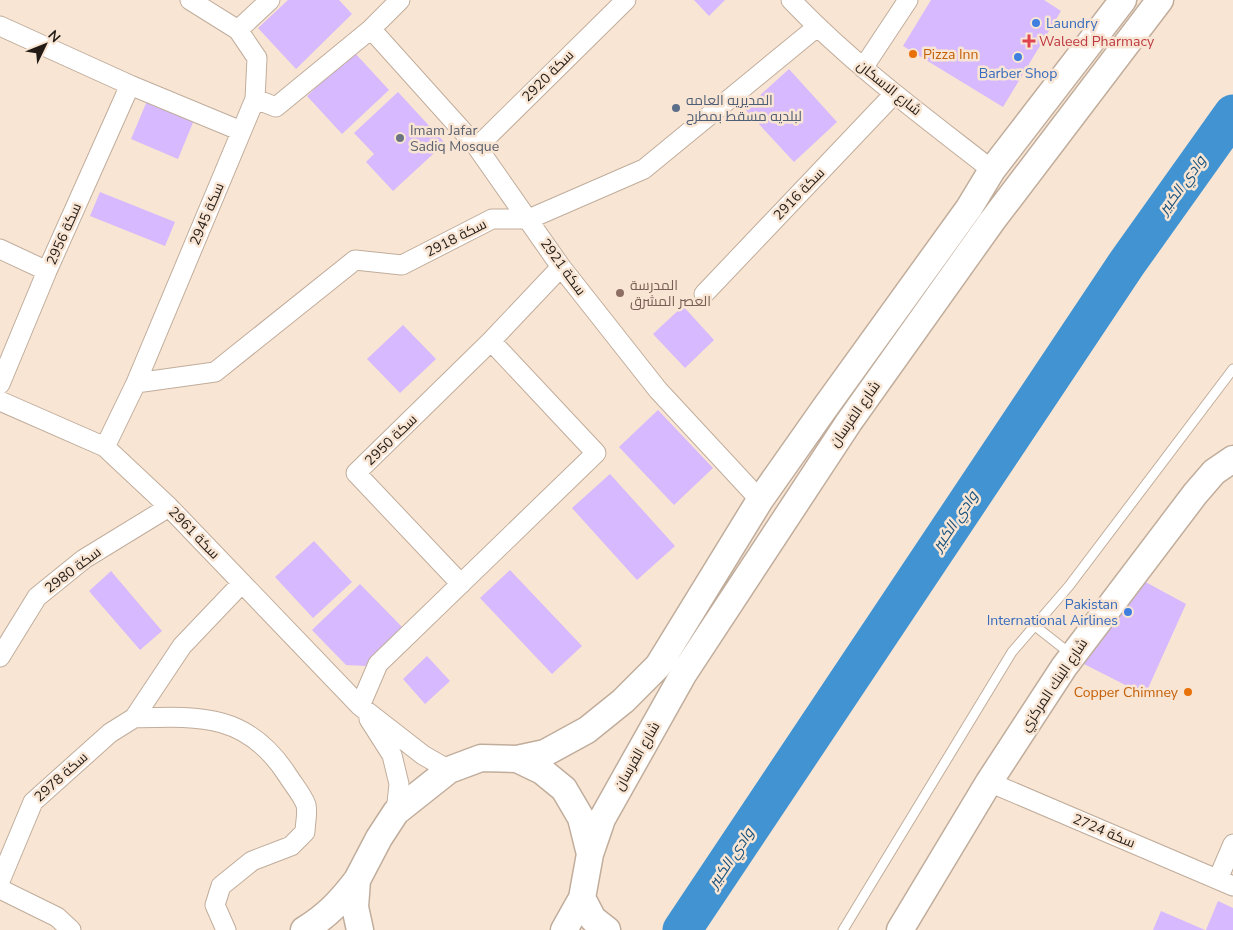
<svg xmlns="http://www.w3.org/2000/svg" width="1233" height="930" font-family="'Nunito Sans',Cairo,sans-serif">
<rect width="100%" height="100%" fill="#f9e5d3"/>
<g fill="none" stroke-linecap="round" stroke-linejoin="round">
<path stroke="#4193d2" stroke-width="39" d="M682,930L1127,263L1233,114"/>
</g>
<path fill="#d6b9fe" d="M288,0H339L352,14L296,69L258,28Z
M694,0H725L709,16Z
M931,0H1044L1061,11L1003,107L903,46Z
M354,52L389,90L342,134L307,96Z
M789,69L837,122L794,162L745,109Z
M398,92L445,143L393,191L366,162L374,154L354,133Z
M147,101L194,120L178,159L131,139Z
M100,192L175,222L165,246L90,216Z
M683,306L714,340L685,368L653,334Z
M403,325L436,359L400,393L367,359Z
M658,410L713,468L674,505L619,447Z
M610,474L675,546L637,580L572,508Z
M314,541L352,582L313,618L275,577Z
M510,570L582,646L552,674L480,598Z
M111,571L162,631L140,650L89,591Z
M1140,579L1186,604L1145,695L1082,663Z
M360,584L404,629L367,666L346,665L312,630Z
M427,656L450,681L425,704L403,679Z
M1218,901L1233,908V930H1206Z
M1161,911L1205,930H1153Z"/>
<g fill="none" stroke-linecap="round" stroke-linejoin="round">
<defs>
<path id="lane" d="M1035,626L1072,655
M843,930L1012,652L1069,586L1233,369"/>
<path id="street" d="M791,0C852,64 923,116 992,170
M0,26L130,85L241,131
M371,29L477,147L561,267L658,390L760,500
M238,30L270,0
M863,68L908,0
M255,99L276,107L371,29L400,0
M477,147L626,0
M0,249L47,271
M704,294L894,94
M136,383L215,372L355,260L402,265L492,219H529L644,169L817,27
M0,384L47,271L130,85
M0,401L105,447L169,507L360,706L423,755L449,770
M105,447L136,383L255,99L257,58L238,30L190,0
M461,584L356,473L491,341L561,267
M0,657L37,597L84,559L169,507
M360,706L378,664L596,453L491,341
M134,718C200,716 248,713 288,776C293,784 303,796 306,805C308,813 305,824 305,832L291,846L252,861L221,886L215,905L226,930
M369,719L392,755L399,784L396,812
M989,782L1233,886
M1218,879L1233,844
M0,881L33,802L110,733L134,718L182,646L242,583
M0,889L57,917L71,930"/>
<path id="secondary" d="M517,759L545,753L587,730L623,701L658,666L760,500L824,409L969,208L992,170L1123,0
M590,854L602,819L684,673L849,422L992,221L1160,0
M582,898L593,919L607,930
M304,930C327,916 341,901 357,880
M360,930L355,907L357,880L379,838L396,812L449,770L481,758L517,759L542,771L564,789L581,818L590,854L582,898L564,930
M900,930L989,782L1064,667L1195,494L1214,472L1233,459"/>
</defs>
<use href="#lane" stroke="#c0ad9c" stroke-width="11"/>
<use href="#street" stroke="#c0ad9c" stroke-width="21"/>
<use href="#secondary" stroke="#c0ad9c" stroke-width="29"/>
<use href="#lane" stroke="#fff" stroke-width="9"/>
<use href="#street" stroke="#fff" stroke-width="19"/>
<use href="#secondary" stroke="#fff" stroke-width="26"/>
</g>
<g fill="#3f7fe0" stroke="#f9e5d3" stroke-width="2">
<circle cx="1036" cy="23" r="5"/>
<circle cx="1018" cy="57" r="5"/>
<circle cx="1128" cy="612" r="5"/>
</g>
<path fill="#e0444e" stroke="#f9e5d3" stroke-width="2" d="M1026.5 33.5h5v5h5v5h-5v5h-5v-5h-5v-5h5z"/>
<g fill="#e8710a" stroke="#f9e5d3" stroke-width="2">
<circle cx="913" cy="54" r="5"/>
<circle cx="1188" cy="692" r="5"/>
</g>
<circle fill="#5c6f8a" stroke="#f9e5d3" stroke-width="2" cx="676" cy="108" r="5"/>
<circle fill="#6b7280" stroke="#f9e5d3" stroke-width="2" cx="400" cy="138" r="5"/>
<circle fill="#8d6e63" stroke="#f9e5d3" stroke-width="2" cx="620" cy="293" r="5"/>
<g text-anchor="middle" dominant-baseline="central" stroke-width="5" stroke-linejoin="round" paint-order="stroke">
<g font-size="14" fill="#366cbe" stroke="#f9e5d3" text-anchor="start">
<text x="1046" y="23">Laundry</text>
<text x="1018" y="73" text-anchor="middle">Barber Shop</text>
<text x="1118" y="604" text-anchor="end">Pakistan<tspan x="1118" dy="16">International Airlines</tspan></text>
</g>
<g font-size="14" fill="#be3a42" stroke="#f9e5d3" text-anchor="start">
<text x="1039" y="41">Waleed Pharmacy</text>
</g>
<g font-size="14" fill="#c56008" stroke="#f9e5d3" text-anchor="start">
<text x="923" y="54">Pizza Inn</text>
<text x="1178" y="692" text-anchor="end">Copper Chimney</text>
</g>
<g font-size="14" fill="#231c16" stroke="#f9e5d3">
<text transform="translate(548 76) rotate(-45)">سكة 2920</text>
<text transform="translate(889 88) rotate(39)">شارع الاسكان</text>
<text transform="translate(799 194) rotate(-46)">سكة 2916</text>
<text transform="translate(207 214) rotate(-67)">سكة 2945</text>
<text transform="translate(64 234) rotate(-66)">سكة 2956</text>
<text transform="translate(456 238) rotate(-27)">سكة 2918</text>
<text transform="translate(563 267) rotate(54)">سكة 2921</text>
<text transform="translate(855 414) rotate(-55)">شارع الفرسان</text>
<text transform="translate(391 440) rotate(-44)">سكة 2950</text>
<text transform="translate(194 533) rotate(46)">سكة 2961</text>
<text transform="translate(73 570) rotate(-37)">سكة 2980</text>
<text transform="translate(1054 685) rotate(-56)">شارع البنك المركزي</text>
<text transform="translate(637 756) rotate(-60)">شارع الفرسان</text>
<text transform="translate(61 777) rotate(-42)">سكة 2978</text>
<text transform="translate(1104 831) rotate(23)">سكة 2724</text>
</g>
<g font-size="14" fill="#4e5e75" stroke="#f9e5d3" text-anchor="start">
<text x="686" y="100">المديريه العامه<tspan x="686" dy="16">لبلديه مسقط بمطرح</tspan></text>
</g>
<g font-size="14" fill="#5b616d" stroke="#f9e5d3" text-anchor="start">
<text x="410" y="130">Imam Jafar<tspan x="410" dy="16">Sadiq Mosque</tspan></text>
</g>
<g font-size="14" fill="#785e54" stroke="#f9e5d3" text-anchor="start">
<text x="630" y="285">المدرسة<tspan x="630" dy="16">العصر المشرق</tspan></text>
</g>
<g font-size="15" font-style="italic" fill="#17527d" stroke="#f9e5d3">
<text transform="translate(1182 185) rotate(-54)">وادي الكبير</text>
<text transform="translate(955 521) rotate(-56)">وادي الكبير</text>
<text transform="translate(731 858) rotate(-56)">وادي الكبير</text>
</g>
</g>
<g transform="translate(45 45) rotate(47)" stroke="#f9e5d3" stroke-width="4" paint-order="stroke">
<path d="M0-4L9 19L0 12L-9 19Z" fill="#231c16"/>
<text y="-8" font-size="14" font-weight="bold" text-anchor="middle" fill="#231c16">N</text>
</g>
</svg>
